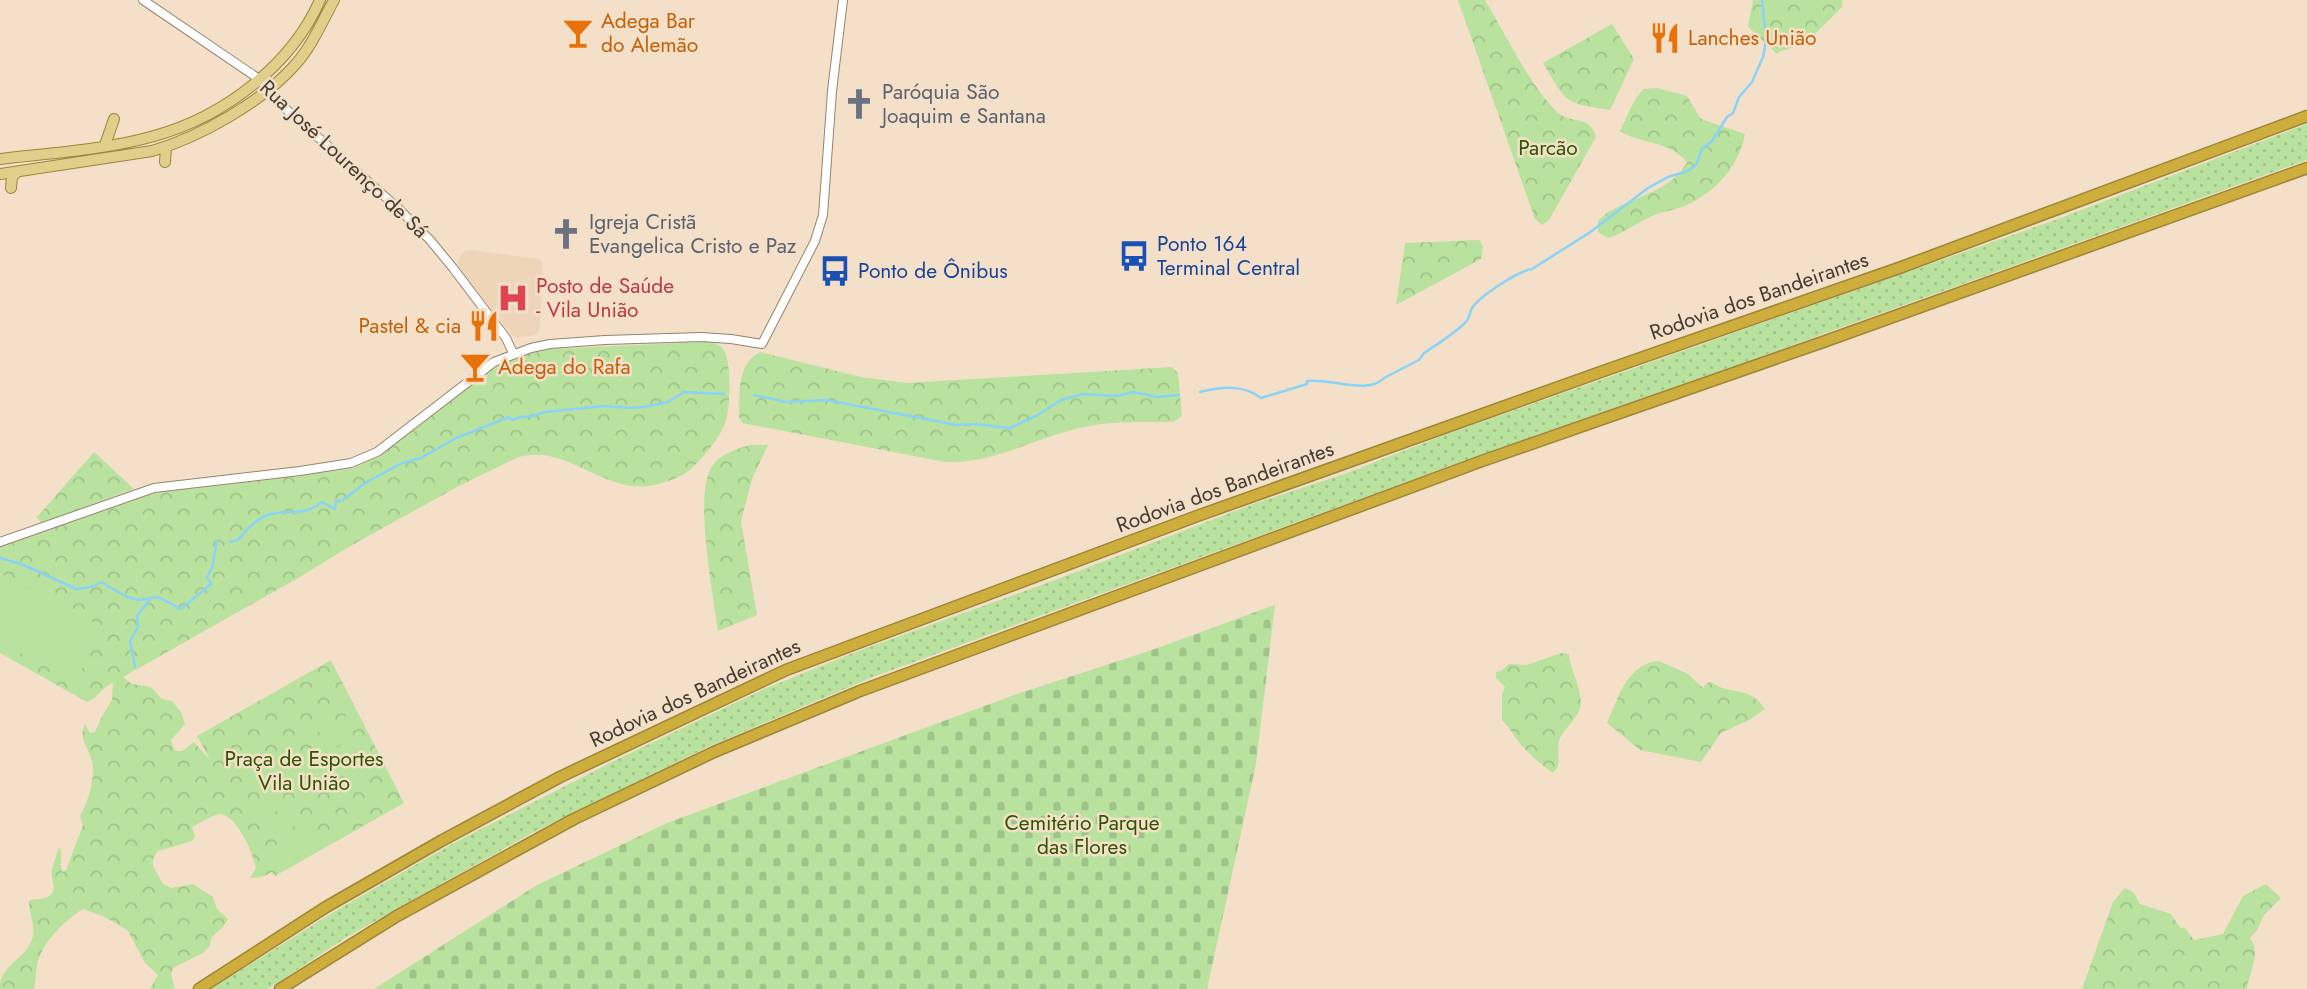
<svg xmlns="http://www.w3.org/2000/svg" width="2307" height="989" font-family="Jost,sans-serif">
<defs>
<pattern id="grass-dots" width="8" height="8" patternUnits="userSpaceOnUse" patternTransform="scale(1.75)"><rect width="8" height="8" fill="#b9e29e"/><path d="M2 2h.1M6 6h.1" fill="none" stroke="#a0c389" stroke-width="1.8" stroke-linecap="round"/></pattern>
<pattern id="forest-crowns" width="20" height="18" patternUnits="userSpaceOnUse" patternTransform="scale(1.75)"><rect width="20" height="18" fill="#b9e29e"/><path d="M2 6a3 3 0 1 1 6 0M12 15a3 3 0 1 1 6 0" fill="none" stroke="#a0c389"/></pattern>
<pattern id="cemetery-stones" width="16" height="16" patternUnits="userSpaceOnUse" patternTransform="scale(1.75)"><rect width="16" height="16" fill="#b9e29e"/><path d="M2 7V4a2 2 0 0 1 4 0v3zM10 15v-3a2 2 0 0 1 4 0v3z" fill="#a0c389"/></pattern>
</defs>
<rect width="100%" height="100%" fill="#f4e0c9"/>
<path fill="#efd5b8" d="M471,250L539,259L543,263L540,328L536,335L516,338L513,336L460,269L458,263L460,256L464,251Z"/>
<path fill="url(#grass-dots)" d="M2307,124V160L1751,360L1483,454L873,677L710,746L532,833L347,937L268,989H211L332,913L450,845L614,761L764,689L861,650L1047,583L1256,503L1344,474L1447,434L2055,220Z"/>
<path fill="url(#forest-crowns)" d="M1458,0H1485C1506,35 1527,80 1555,110C1570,126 1590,113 1596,137L1549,220L1542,225L1535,219Z
M1753,0H1842V7L1806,43L1776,53L1748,27Z
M1612,24L1634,59L1610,110C1563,103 1567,103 1543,63Z
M1657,88L1687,96L1701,119L1745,134C1739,166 1717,190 1689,204C1677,210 1664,211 1652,216C1637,223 1624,233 1608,238L1598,232V220C1603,217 1607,212 1612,210C1637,197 1673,189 1687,162C1669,140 1642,145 1620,131C1627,117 1633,99 1644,89Z
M1480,240L1483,247L1481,259L1396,305L1405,243Z
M701,342C708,342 715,342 721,347C733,355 730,406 726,420C722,436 704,456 692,468C683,477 667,482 654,485C604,496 566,441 516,458L459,486L352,545L300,577L123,677L132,684L151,687L162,699L172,701L181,712L185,724L171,740L175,751H182L194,742L210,760L197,736L331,660L404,803L275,876L272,872L262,877L250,878L256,868C252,851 239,820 222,814L215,815L192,827L195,836L192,841L158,851L153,859V866L163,884L171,888L193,884L213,897L217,909L228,919L223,927L212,937L209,947L203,953L173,968L171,974L175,989H150L158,975L145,963L128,931L105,917L83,909C64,921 41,943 37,966C35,974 36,981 34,989H0C0,965 21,962 30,944C38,929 29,915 29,901C35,898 39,900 45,898C61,892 49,879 52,869C54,861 57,854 59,847C64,855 58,865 63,872L66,870L83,825L80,816C88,803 96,776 92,761C88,747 78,739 85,724L90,733L95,732L101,718L112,700L113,683C103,686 97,699 87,702L0,653V547L155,493L301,476L353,468L380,456L487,372L515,357L551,349Z
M760,352L861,377L907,383L1172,367L1178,373L1182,416L1175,421L1165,422C1134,422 1102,421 1072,430C1030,441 990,464 945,462L742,423L739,417C740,393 736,365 760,352Z
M749,445H768L752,479L741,521L757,615L718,631C713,595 695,501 710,470C717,455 734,450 749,445Z
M94,452L134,489L41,523L37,517Z
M1561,653L1569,654C1570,671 1584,691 1580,708C1576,721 1562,730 1559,741C1556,753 1563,764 1553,773C1548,770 1526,751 1523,747C1515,738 1511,729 1502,720V694L1505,687L1496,678V672L1501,671L1509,664L1527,665Z
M1659,661L1688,674L1703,688L1707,683L1711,682C1730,696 1750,685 1765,709L1749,720L1721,733L1701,762L1640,750L1607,723C1618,699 1627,663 1659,661Z
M2266,884L2281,898L2264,915L2257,930L2250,938C2262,955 2249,970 2247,989H2082L2113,902L2125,888L2134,893L2140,904L2171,914L2181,929L2184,927L2194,940L2223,934L2243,896Z"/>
<path fill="url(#cemetery-stones)" d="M1275,605L1256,764L1207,989H374L537,885L667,823L1017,694L1152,650Z"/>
<path fill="#b9e29e" d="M0,573L101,626L76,683L0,642Z
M351,713L359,728L326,746L318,730Z
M361,734L368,747L336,765L329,752Z
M279,793L286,807L255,822L248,809Z
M291,811L298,824L267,840L260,826Z
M314,825L325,843L281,868L272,849Z"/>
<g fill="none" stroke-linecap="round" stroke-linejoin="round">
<path stroke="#89d3f8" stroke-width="2.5" d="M1200,392C1221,387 1243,384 1261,398L1307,384V381C1329,378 1369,395 1384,378L1419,360L1424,353C1438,344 1453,334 1465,323C1470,318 1469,314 1472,308C1480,296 1518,271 1532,269L1589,233L1648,188L1668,177L1688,171L1696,165L1702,149L1712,141L1727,117L1733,113L1739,97L1752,82L1763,57L1766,40L1762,0
M754,395L786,402L826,400L957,425L974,424L1010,428L1038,415L1061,400L1083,394L1118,396L1133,392L1157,397L1179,395
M230,542L238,540C246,530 256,519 268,515C289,508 303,518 322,502L335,509L336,501L343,500L365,483L402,463L421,458L456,438L509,417L512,420L520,417L533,416L545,412L604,406L634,408L650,406L668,402L684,392L724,394
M0,558L24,565L76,589L92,587L101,582L127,597L139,600L158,597L181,609L211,584L207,577L212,568L217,541
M135,667L130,641L138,627L137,616L151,598"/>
<defs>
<path id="minor" d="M143,0L259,79L286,109L399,209L430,240L453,268L506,338L513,353
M0,542L154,488L300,471L351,463L377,452L494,362L531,348L550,344L605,340L701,337L731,339L762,344L815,241L823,215L832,91L843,0"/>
<path id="major" d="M105,145L114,119
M0,159C51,153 105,150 154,136C223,117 291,66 320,0
M165,162L166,147
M0,174L152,151C200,137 262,102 295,65C312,46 322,22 334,0
M11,188L12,177L17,172"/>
<path id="highway" d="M199,989L326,907L441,841L560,777L786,670L1200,515L1609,369L1899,268L2307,116
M280,989L397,916L574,819L714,752L860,691L1482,461L1823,342L2307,168"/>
</defs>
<use href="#minor" stroke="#95826e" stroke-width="10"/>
<use href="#major" stroke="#9d8538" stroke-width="12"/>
<use href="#highway" stroke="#9d8538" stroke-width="13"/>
<use href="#minor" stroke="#fff" stroke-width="8"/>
<use href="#major" stroke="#e1ce8a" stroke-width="10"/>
<use href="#highway" stroke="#cdad3c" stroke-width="10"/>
</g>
<defs>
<symbol id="bar-bare" viewBox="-9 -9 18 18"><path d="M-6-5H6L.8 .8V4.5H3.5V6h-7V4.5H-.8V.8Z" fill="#e8710a" stroke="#f4e0c9" stroke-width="2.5" paint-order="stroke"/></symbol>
<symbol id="restaurant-bare" viewBox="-9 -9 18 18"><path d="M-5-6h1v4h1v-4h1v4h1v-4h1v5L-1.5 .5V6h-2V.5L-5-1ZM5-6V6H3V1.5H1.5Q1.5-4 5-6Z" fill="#e8710a" stroke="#f4e0c9" stroke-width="2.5" paint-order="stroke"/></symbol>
<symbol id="church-bare" viewBox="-9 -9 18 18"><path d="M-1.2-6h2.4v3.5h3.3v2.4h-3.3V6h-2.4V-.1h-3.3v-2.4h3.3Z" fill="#6b7280" stroke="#f4e0c9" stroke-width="2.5" paint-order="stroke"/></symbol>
<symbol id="bus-bare" viewBox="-9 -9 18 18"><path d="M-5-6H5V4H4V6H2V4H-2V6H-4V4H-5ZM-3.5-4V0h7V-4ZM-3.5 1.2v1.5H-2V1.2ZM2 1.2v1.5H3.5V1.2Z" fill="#1a4fb4" stroke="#f4e0c9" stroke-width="2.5" paint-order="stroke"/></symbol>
<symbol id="hospital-bare" viewBox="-9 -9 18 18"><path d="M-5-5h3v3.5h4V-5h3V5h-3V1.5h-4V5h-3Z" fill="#e0444e" stroke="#f4e0c9" stroke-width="2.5" paint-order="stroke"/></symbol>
</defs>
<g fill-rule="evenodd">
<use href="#bar-bare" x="556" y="11" width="44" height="44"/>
<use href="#restaurant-bare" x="1643" y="16" width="44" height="44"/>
<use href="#church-bare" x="837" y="82" width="44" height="44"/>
<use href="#church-bare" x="544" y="212" width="44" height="44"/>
<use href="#bus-bare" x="1112" y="234" width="44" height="44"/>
<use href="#bus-bare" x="813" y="249" width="44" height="44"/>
<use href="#hospital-bare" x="491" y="276" width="44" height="44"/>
<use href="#restaurant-bare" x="462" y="304" width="44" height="44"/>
<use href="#bar-bare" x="453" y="345" width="44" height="44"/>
</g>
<g text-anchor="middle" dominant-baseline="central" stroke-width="5" stroke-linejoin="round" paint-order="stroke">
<g font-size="21" fill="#c56008" stroke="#f4e0c9" text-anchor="start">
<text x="601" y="21">Adega Bar<tspan x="601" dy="24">do Alemão</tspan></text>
<text x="1688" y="38">Lanches União</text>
<text x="461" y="326" text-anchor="end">Pastel &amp; cia</text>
<text x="498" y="367">Adega do Rafa</text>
</g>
<g font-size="21" fill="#5b616d" stroke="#f4e0c9" text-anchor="start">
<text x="882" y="92">Paróquia São<tspan x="882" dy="24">Joaquim e Santana</tspan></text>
<text x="589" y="222">Igreja Cristã<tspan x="589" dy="24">Evangelica Cristo e Paz</tspan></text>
</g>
<g font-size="21" fill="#2e5501" stroke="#f4e0c9">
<text x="1548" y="148">Parcão</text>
<text x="304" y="759">Praça de Esportes<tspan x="304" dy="24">Vila União</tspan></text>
<text x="1082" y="823">Cemitério Parque<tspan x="1082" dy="24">das Flores</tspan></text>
</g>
<g font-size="21" fill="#433b32" stroke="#f4e0c9">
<text transform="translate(344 159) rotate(43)">Rua José Lourenço de Sá</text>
<text transform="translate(1759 296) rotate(-19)">Rodovia dos Bandeirantes</text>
<text transform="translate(1225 487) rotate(-20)">Rodovia dos Bandeirantes</text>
<text transform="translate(695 693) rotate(-25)">Rodovia dos Bandeirantes</text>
</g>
<g font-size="21" fill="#164399" stroke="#f4e0c9" text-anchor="start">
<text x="1157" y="244">Ponto 164<tspan x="1157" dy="24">Terminal Central</tspan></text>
<text x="858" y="271">Ponto de Ônibus</text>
</g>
<g font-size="21" fill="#be3a42" stroke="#f4e0c9" text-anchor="start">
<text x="536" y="286">Posto de Saúde<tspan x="536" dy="24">- Vila União</tspan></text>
</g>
</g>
</svg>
